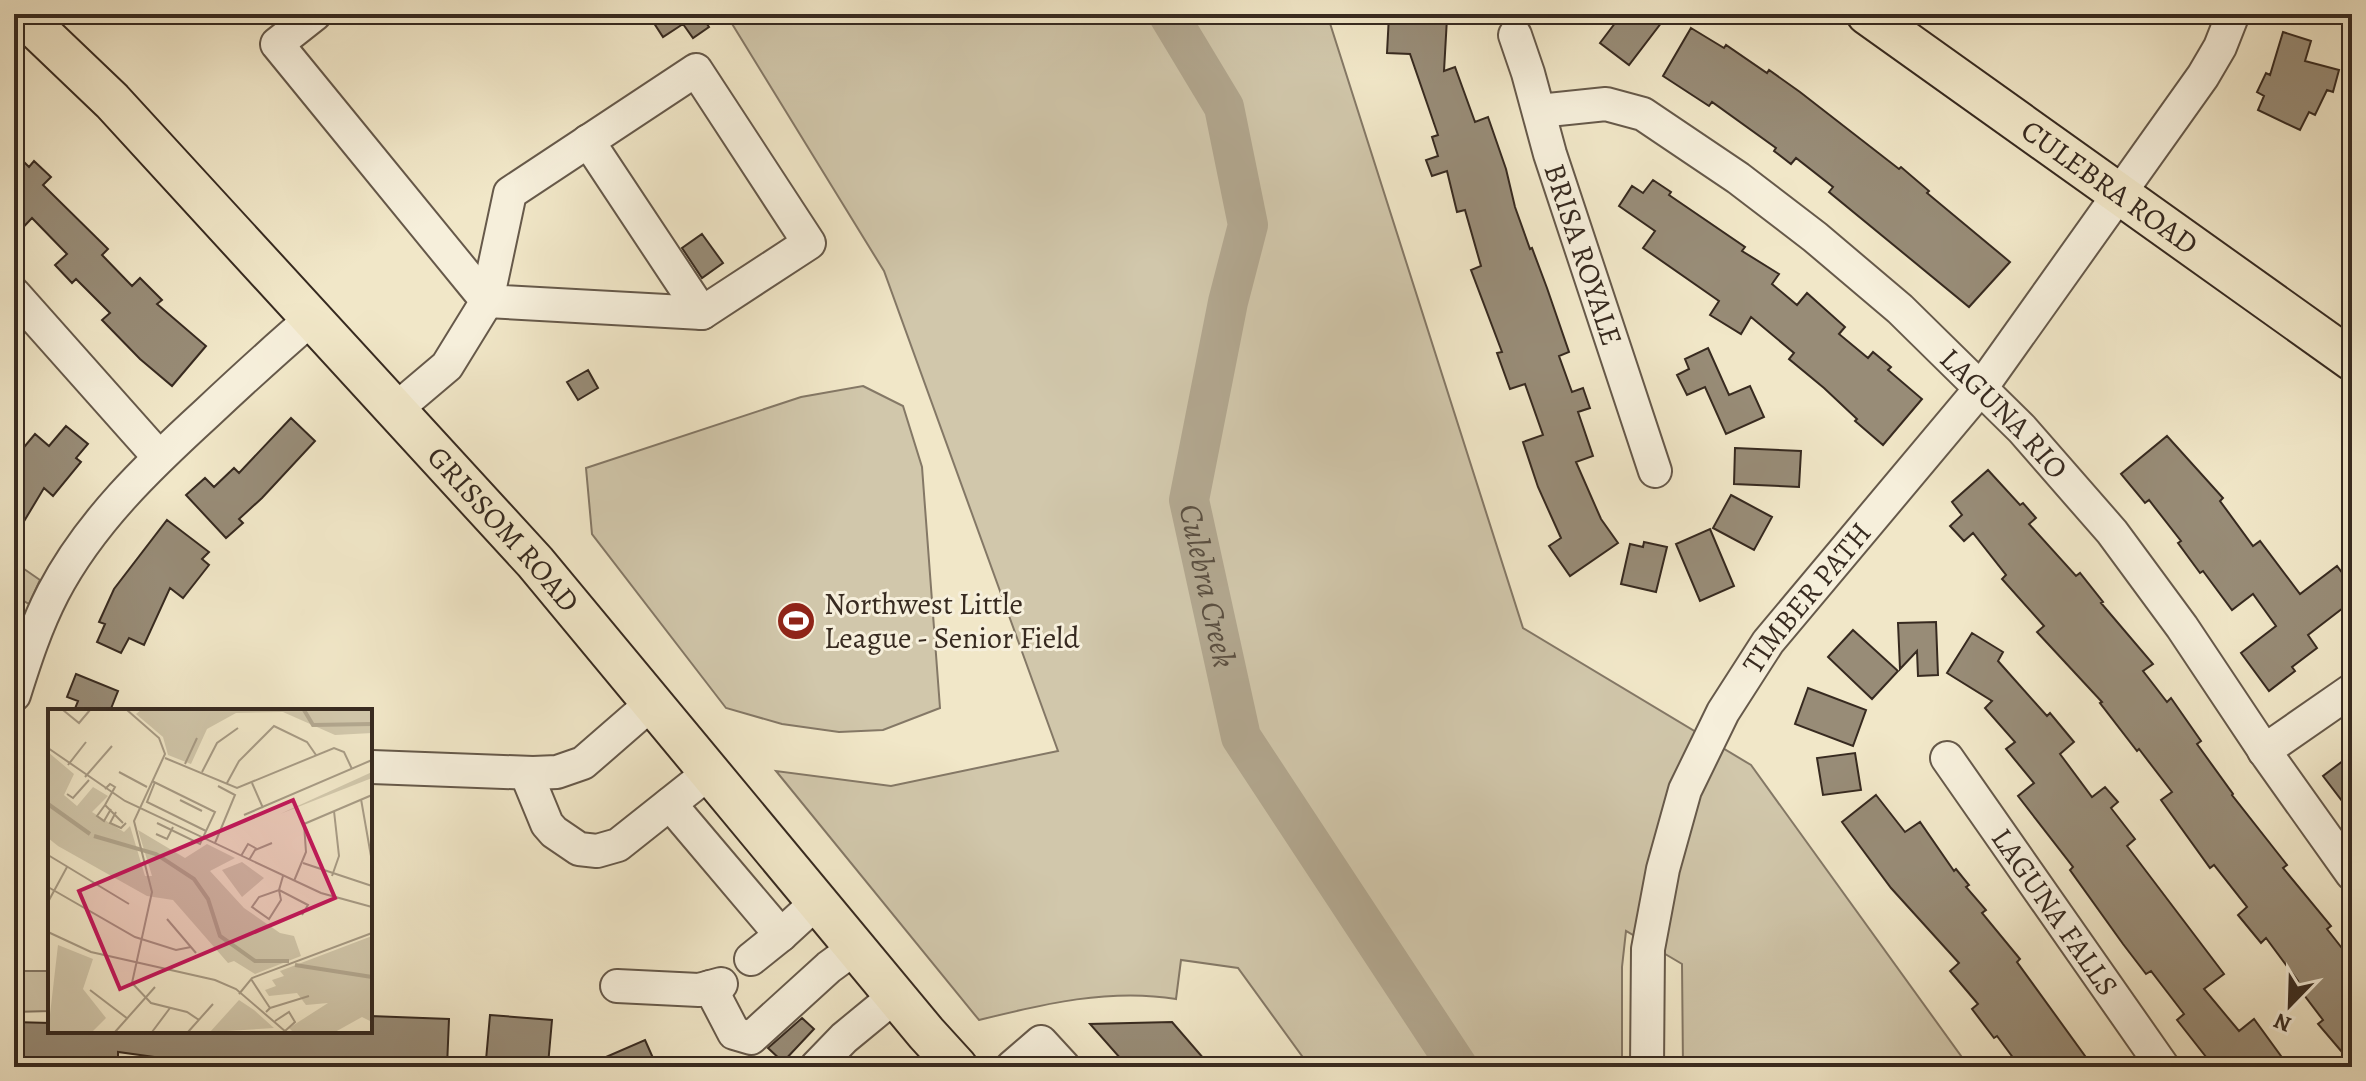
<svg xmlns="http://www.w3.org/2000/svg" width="2366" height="1081" font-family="Alegreya,serif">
<rect width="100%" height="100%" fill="#f1e7c8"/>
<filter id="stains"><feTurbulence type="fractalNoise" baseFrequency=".0025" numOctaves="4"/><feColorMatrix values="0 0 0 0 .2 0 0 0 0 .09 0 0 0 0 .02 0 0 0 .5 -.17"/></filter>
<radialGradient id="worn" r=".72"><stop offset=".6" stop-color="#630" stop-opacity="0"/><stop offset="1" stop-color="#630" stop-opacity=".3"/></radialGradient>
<path fill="#d1c7ab" stroke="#847866" stroke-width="2" d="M726,14H1327L1523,628L1751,765L1969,1067H1683L1682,964L1626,931L1622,967V1067H1310L1238,968L1181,960L1176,999C1110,988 1043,1004 979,1020L776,771L891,786L1058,751L884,271Z
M863,386L903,406L922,467L940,708L883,730L839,732L782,724L726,708L592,534L586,468L801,397Z
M14,562L40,580L29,604L14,595Z
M14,971H50V1011L14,1012Z"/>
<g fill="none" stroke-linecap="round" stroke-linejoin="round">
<path stroke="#b2a78f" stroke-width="40" id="s1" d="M1168,14L1224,107L1248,225L1228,302L1189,500L1241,737L1458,1067"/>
</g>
<path fill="#988c77" stroke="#372a20" stroke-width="2" d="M648,14H700L709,27L693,38L683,24L663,37Z
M1622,14H1668L1629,65L1600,43Z
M1389,15L1447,18L1444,71L1455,67L1475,122L1488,117L1506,169L1515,207L1530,249L1532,248L1547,288L1569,352L1559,356L1572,392L1583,388L1590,408L1578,412L1593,456L1576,462L1601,519L1618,543L1570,576L1549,546L1561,538L1538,487L1523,442L1543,435L1525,384L1510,389L1497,353L1502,352L1471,270L1481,266L1465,210L1457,212L1447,171L1432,176L1426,160L1438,156L1432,137L1438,135L1410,54L1387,53Z
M1691,28L1724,48L1726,45L1767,73L1769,70L1800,92L1899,169L1901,167L1929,191L1927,193L2010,262L1969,307L1829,192L1833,187L1796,158L1791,164L1774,151L1776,148L1712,102L1709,106L1663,76Z
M2283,32L2311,41L2305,61L2339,70L2333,92L2327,90L2315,115L2309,112L2300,130L2258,110L2264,96L2257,92L2266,73L2270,75Z
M14,152L29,167L34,161L51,177L43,185L108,249L102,255L132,286L140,278L162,300L157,304L206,346L172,386L140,359L102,320L110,313L76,279L72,283L55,265L67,254L32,218L14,237Z
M1653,180L1671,192L1669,195L1745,247L1742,251L1779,274L1772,284L1797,305L1807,293L1845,327L1839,334L1868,358L1873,352L1891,367L1888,370L1922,399L1883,445L1855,421L1857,419L1824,388L1789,359L1794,353L1751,317L1741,334L1710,315L1719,301L1643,248L1655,231L1619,206L1632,186L1643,193Z
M702,234L723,263L702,278L682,248Z
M1708,348L1729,395L1750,386L1764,417L1726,434L1705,387L1687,395L1677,375L1689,369L1685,359Z
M588,370L598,388L578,400L567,382Z
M291,418L315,441L262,498L239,519L243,523L226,538L186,495L205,478L214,487L234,468L239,473Z
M66,426L88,444L76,458L81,462L53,496L44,488L14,538V459L35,434L49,446Z
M2167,436L2223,498L2220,501L2253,546L2260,541L2300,594L2337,566L2352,586V601L2308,635L2317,648L2292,667L2295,671L2269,691L2241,653L2276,626L2253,594L2232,610L2203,571L2200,573L2178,543L2181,541L2149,500L2145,503L2121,474Z
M1735,448L1801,451L1799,487L1734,484Z
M1988,470L2020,505L2023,503L2036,518L2029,524L2076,576L2080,573L2103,602L2101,603L2153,664L2143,671L2167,702L2171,698L2201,741L2197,744L2233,794L2232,795L2287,865L2283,868L2331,926L2327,929L2352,961V1044L2342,1052L2318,1024L2323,1020L2295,983L2298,981L2266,938L2261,943L2238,915L2247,907L2214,865L2210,868L2161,800L2172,792L2139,749L2137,751L2100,703L2102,702L2037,632L2044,626L2002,579L2006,575L1973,533L1964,541L1950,526L1962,515L1952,502Z
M1731,495L1772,517L1754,550L1713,528Z
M167,520L209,552L202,559L209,565L183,598L170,588L144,645L129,638L121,653L97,642L105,624L99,622L114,589Z
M1710,529L1734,586L1700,601L1676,544Z
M1644,542L1667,547L1656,592L1621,584L1630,544L1643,547Z
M1936,622L1938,675L1918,676L1917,651L1900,669L1898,623Z
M1853,630L1898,671L1872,699L1828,657Z
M1972,633L2003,652L1998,661L2047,716L2050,713L2074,742L2060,754L2092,797L2105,787L2118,802L2111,808L2135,839L2127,846L2224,974L2204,989L2239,1031L2254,1019L2289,1067H2214L2177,1020L2184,1014L2151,971L2146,974L2123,944L2070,870L2073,867L2018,796L2034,783L2006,749L2015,742L1985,708L1992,701L1947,673Z
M76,674L118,691L110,711H74L78,701L67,697Z
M1808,688L1866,710L1853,746L1795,724Z
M1855,753L1861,790L1823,795L1817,758Z
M2352,754V814L2323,776Z
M1876,795L1905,832L1920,822L1954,871L1956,869L1969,885L1966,887L1986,910L1982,913L2020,959L2017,962L2093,1067H2020L1997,1036L1994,1038L1972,1009L1978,1004L1950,971L1959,963L1891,888L1842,822Z
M490,1015L552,1020L548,1065L486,1060Z
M370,1016L449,1019L447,1067H291V1062L184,1058L183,1061L118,1052V1064L14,1060V1022L50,1023V1031H370Z
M802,1018L814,1029L783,1062L768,1048Z
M1172,1022L1211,1067H1128L1090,1024Z
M645,1040L657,1067H583Z"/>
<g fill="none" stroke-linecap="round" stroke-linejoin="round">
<defs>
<g id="minor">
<path d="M315,14L277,44L487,301L447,366L395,410"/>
<path id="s2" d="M1515,35L1528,73L1550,154L1655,471"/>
<path d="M696,70L809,243L702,313L487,301L510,193Z"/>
<path id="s3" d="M1539,111L1606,104L1643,114L1738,178L1815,237L1900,309L2022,429L2112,532L2182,627L2268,756L2352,874"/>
<path d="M588,141L702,313"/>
<path d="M14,294L159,457"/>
<path d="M14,695C25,660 36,626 53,593C90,522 149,466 207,413C241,381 276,349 311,319"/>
<path d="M2264,751L2352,690"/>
<path id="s4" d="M1947,758L2163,1067"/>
<path d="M372,767L533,773L557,772L583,763L652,703"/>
<path d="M526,773L547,824L554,832L579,849L597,851L618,845L710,772"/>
<path d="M670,804L781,935L817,902"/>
<path d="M751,959L781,935"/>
<path d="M617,986L699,990L721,984"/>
<path d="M710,987L734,1033L751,1038L829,967L855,948"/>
<path d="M816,1067L844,1038L895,996"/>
<path d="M1012,1067L1041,1042L1064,1067"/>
<path id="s5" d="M1647,1067L1648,949L1663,869L1685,790L1723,712L1768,642L1981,388L2203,76L2220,47L2233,14"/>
</g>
<g id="major">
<path id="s6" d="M21,14L112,101L535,562L926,1033L957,1067"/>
<path id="s7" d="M1867,14L2352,360"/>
</g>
</defs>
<use href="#minor" stroke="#66594a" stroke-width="36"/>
<use href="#major" stroke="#372a20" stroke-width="44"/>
<use href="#minor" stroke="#f6efdb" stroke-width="32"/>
<use href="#major" stroke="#f1e7c8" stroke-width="40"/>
</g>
<defs>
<symbol id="stadium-disc" viewBox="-11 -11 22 22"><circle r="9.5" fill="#8f2418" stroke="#f6efdb"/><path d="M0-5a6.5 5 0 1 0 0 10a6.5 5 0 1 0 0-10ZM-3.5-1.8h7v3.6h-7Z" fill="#fff"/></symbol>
</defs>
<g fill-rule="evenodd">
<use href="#stadium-disc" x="774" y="599" width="44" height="44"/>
</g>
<g text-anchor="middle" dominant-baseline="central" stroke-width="6" stroke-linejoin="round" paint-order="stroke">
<g font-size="30" fill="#372a20" stroke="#f6efdb">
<text stroke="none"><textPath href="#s7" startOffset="298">CULEBRA ROAD</textPath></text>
<text stroke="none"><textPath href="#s2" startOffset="230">BRISA ROYALE</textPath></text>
<text stroke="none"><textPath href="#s3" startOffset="576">LAGUNA RIO</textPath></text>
<text stroke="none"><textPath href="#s6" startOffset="706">GRISSOM ROAD</textPath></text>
<text stroke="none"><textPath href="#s5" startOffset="510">TIMBER PATH</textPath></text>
<text stroke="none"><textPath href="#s4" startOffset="188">LAGUNA FALLS</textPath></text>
</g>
<g font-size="30" fill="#372a20" stroke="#f6efdb" text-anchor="start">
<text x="824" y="604">Northwest Little<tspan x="824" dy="34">League - Senior Field</tspan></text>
</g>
<g font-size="32" font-style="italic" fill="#5c5041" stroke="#f6efdb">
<text stroke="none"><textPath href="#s1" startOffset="598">Culebra Creek</textPath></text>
</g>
</g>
<g transform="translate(48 709)">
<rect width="324" height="324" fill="#f1e7c8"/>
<path d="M93,1H324V24L287,26L235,3L188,4L159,20L143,55L120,46L115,28L88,5ZM0,43L26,65L16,86L29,97L45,78L60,87L44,103L76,123L82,117L97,167H104L90,121L137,149L159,135L187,149L162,162L196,199L232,224L246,227L253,247L207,265L186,252L180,254L125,191L99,187L10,137L0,129ZM324,63V69L232,105ZM194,153L216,169L194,188L174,161ZM324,227V313L314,308L287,323H245L241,319L280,294L258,296L249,284L221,287L217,281L228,277L224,271L236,267L232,262ZM10,236L45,250L35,280L58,309L44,323H0ZM191,291L206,301L226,319L162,323Z" fill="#d1c7ab"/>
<path fill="none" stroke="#b2a78f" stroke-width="4" d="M256,1L265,16L324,15M0,95L42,125M46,127L108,145L146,170L160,190L172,227L207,252H241M247,256L324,268"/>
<path fill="none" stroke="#a79b85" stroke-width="2" d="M15,1L31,14L42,1M79,1L111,29L117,45L86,112L104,183L84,274L103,294L139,303L151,311M0,39L77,92L273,184L324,198M117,49L189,79L286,39L296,43L304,60M137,55L149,29M20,56L38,33M71,63L99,78M154,63L169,34L190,19M37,68L64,37M104,72L167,103L152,135L109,114M107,73L99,93L158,122M179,74L191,52L226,17L259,33L268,46M204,74L215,99M57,80L62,75L67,78L57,96L75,114M19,85L25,89L41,71M313,90L324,153M132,91L154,102M57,96L49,107L56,112L63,100M68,103L62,114L73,119L78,114M196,106L324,51M108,125L119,130L125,118M167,134L187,86L170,77M0,146L81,195M193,147L200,135L209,140M201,151L207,141L224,134M255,154L324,177M235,167L231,181L260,196L254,206M284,167L291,147L286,102M246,172L258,143L256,115L324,86M0,178L87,228L128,241L143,238M231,181L233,191L221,210L204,198L211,188ZM0,193L19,158M119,210L148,244M0,223L43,243L167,271L188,280L238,323M203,270L222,299L218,303M42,281L80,310M191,285L204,269L324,224M222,299L261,287M227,312L241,303L247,313L237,322M67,323L107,278M104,323L122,299M140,323L165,295"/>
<path fill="#c2185b" fill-opacity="0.15" stroke="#c2185b" stroke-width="4" d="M245,91L287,189L72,280L31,182Z"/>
<rect width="324" height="324" fill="none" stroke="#372a20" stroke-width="4"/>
</g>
<rect width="2366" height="1081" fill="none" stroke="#f1e7c8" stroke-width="48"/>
<rect x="16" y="16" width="2334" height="1049" fill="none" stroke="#372a20" stroke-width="4"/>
<rect x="24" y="24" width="2318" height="1033" fill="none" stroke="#372a20" stroke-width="2"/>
<g transform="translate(2290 1005) rotate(203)" stroke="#f6efdb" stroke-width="6" paint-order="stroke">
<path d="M0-6L14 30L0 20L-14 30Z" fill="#372a20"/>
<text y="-12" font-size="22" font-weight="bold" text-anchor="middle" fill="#372a20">N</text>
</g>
<rect width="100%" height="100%" filter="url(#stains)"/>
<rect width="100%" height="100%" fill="url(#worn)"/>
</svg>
